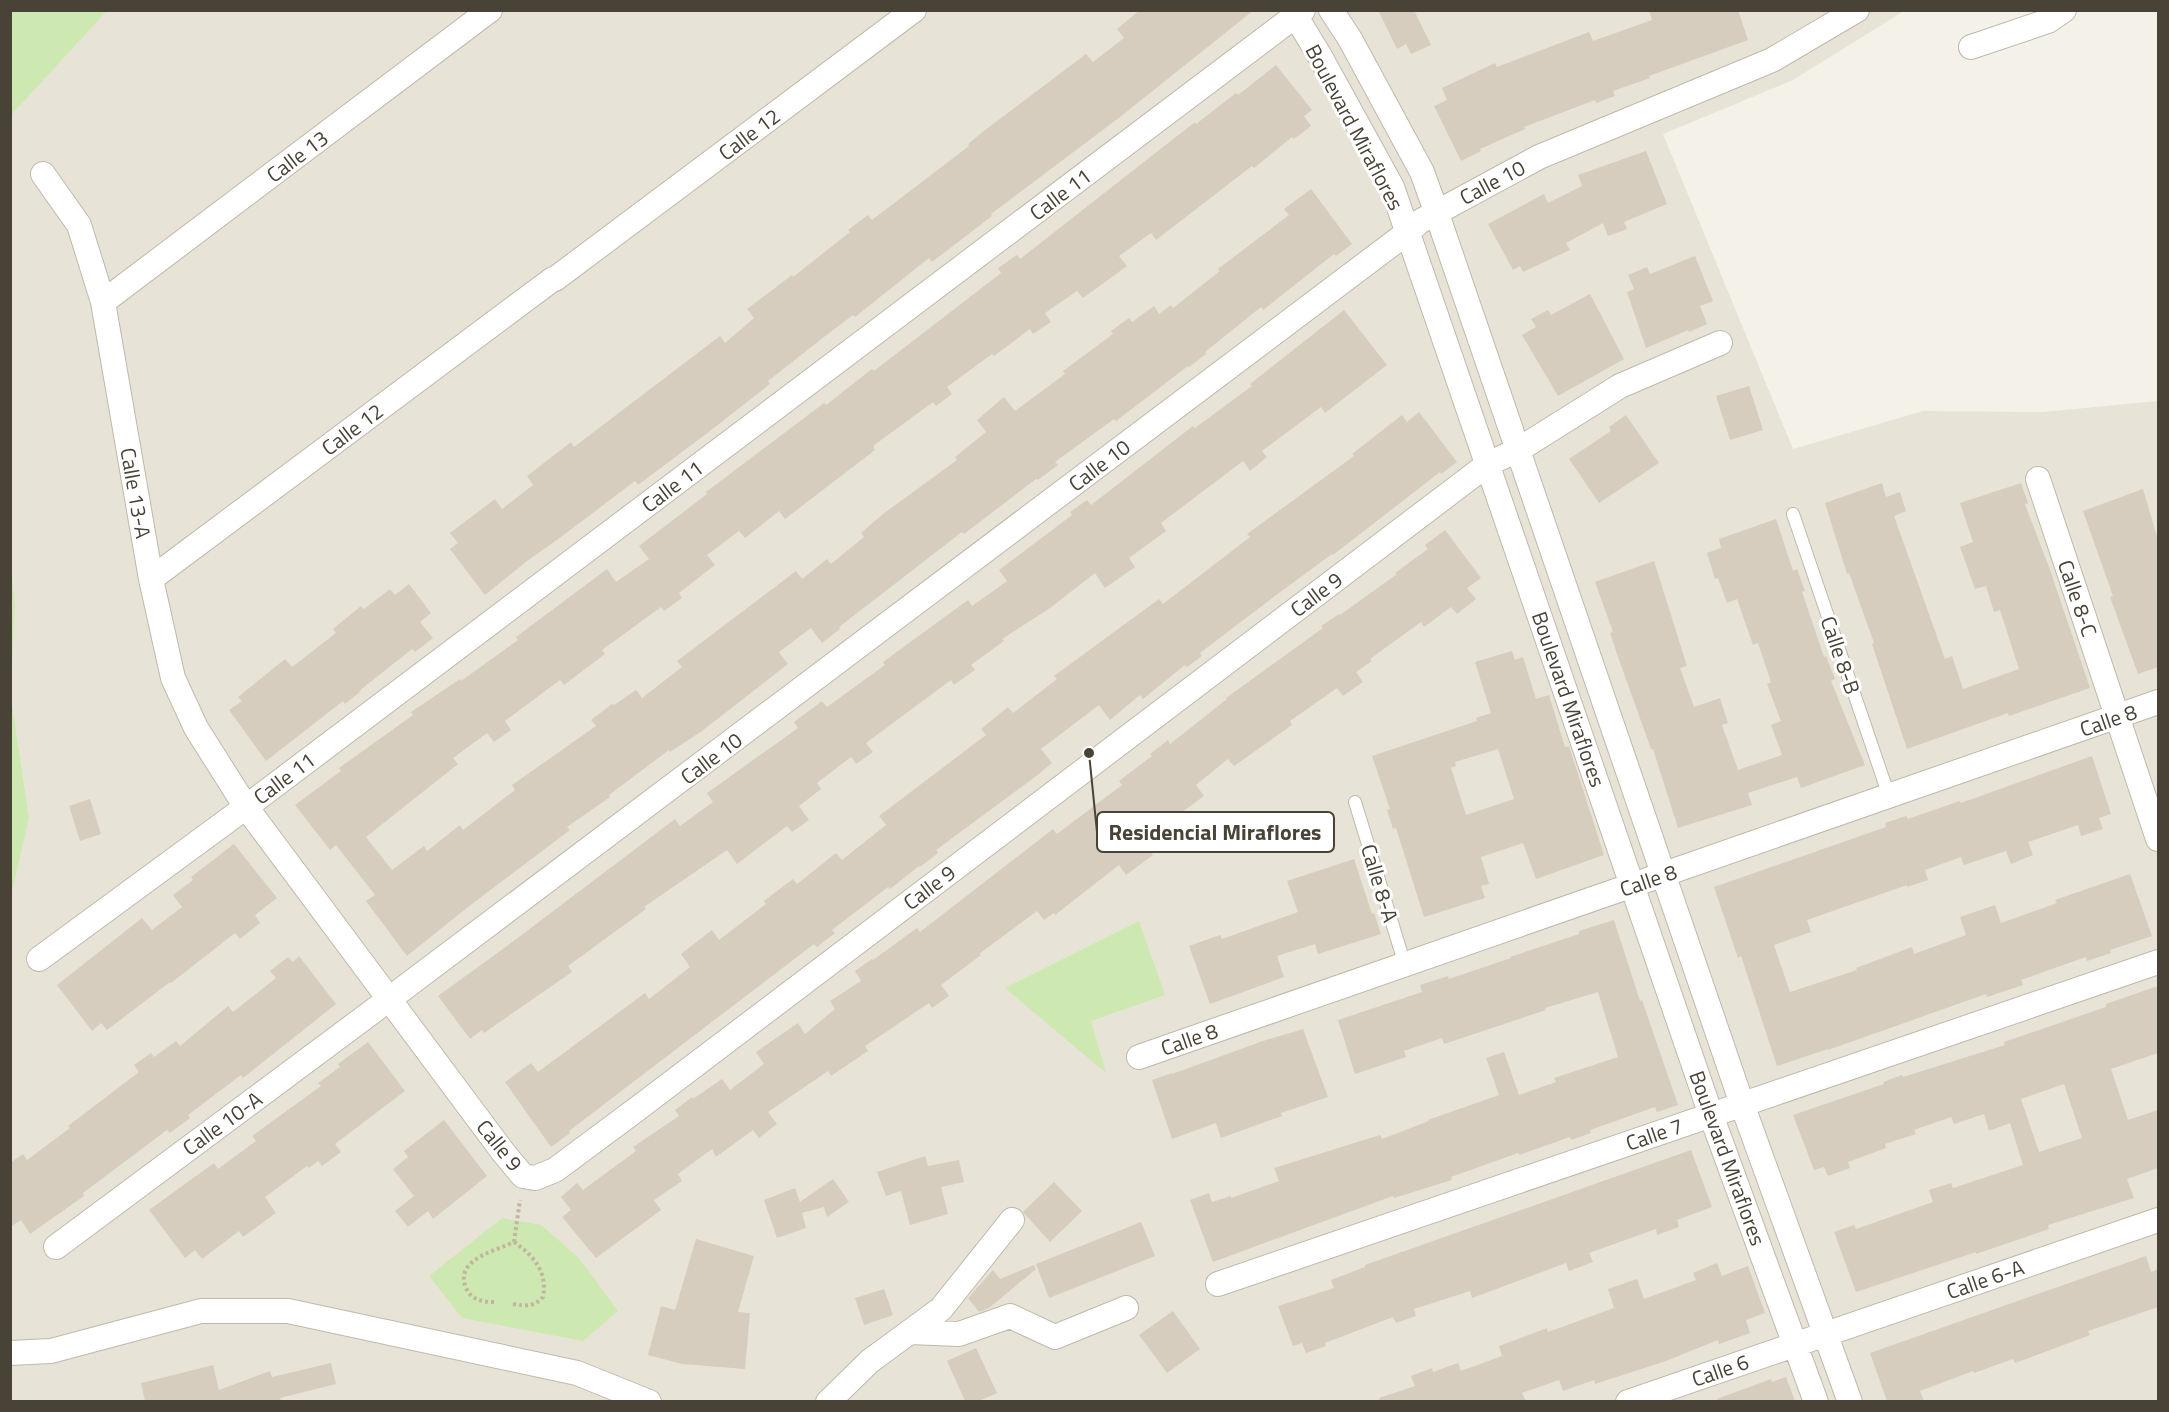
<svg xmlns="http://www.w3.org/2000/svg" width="2169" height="1412" font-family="'Titillium Web',sans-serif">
<rect width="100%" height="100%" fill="#f4f1e9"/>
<path fill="#e8e3d7" d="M107,11H1904L1793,80L1663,134L1793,449L1923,411L2043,412L2158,401V1401H11L10,896L29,818L10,689L15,605L10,564V115Z"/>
<path fill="#cee8b2" d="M11,10L107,11L11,115L10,11Z
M11,564L15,605L11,687Z
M10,689L29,818L11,896H10Z
M1139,921L1165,995L1091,1021L1106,1073L1005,988Z
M502,1218L541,1225L579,1258L618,1311L583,1341L462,1318L429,1276Z"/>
<path fill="#d6cdbe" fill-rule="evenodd" d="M1140,10H1254L1120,117L991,214L992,216L932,262L929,258L855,317L853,315L824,337L768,381L770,384L710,431L638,485L635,481L561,537L527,561L485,595L450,549L458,543L450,533L495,499L502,509L533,485L527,476L571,442L574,447L720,336L725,343L754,318L747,309L792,275L793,277L850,232L848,230L868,215L872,220L969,146L968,144L985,130L1086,54L1093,62L1124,38L1117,29Z
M1378,10H1414L1431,45L1411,54L1406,44L1397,49Z
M1649,10H1738L1748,40L1649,76L1650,78L1613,91L1615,96L1596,103L1595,100L1524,127L1525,129L1480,149L1481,151L1461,161L1434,106L1447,100L1442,88L1495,63L1497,67L1589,32L1593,41L1652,20Z
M1276,65L1312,110L1304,116L1311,126L1294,139L1292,137L1254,168L1252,166L1156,240L1151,233L1119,256L1127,266L1083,298L1077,291L1045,313L1051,322L1033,334L1030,329L994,356L992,354L947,387L952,394L936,406L933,402L873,446L875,450L785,519L779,511L745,538L739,531L707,555L715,565L679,593L682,598L664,611L661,607L602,650L605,654L564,685L560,680L505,721L511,730L494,742L487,733L453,758L458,764L366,837L392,870L424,846L427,851L460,825L463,830L515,790L512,785L596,726L591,720L612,704L614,705L636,690L642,698L682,667L677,661L796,571L802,579L827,559L831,564L864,537L861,533L883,514L957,460L955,457L986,432L977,420L1004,397L1015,411L1065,374L1063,371L1113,334L1111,331L1129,318L1132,322L1154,306L1159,314L1171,305L1173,308L1220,271L1218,269L1289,215L1284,209L1311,189L1352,244L1336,256L1334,254L1263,310L1261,307L1205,352L1206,354L1189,367L1188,366L1116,421L1114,419L1055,462L1058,465L1038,480L1036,479L964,534L962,532L839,627L840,629L822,643L811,628L779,652L788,664L702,731L670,752L669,750L609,795L610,797L567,827L570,830L468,907L407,956L366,901L375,895L336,845L330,850L295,805L341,771L339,768L413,715L411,712L460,679L461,681L518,640L516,637L607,569L616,582L649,559L639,546L707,494L706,492L824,403L826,405L872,369L874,371L1001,273L998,268L1017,255L1020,259L1195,122L1196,124L1236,93L1238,95Z
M1646,151L1667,204L1624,222L1627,229L1608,236L1603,223L1566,243L1570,250L1523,272L1520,266L1513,270L1488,224L1544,194L1548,203L1582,186L1578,175Z
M1695,256L1713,301L1700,306L1707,324L1689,332L1688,330L1646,348L1627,292L1634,289L1628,275L1647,267L1650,274Z
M1590,294L1624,359L1558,396L1522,335L1536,327L1531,319L1548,310L1551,315Z
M1344,310L1387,365L1325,413L1321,407L1262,451L1267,457L1250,471L1243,461L1161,523L1166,531L1129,558L1135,567L1105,588L1095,573L1050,608L1002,639L1004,641L971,665L975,670L954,685L951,680L866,743L873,752L856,764L851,757L817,783L821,789L799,806L809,820L792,832L787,826L737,864L727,850L644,907L646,909L568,966L572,972L484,1033L482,1030L470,1039L438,996L515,940L675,819L680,826L713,802L707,793L798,728L794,722L822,701L827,707L885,665L883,662L968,600L972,606L1007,581L999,570L1072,515L1070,512L1087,500L1091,505L1193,426L1195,428L1252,386L1250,384Z
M1749,386L1763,430L1730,440L1716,396Z
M1419,412L1457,462L1441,474L1440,472L1333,555L1332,554L1279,593L1200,653L1202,656L1187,667L1185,665L1143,699L1140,695L1110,720L1099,705L1041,749L1052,763L1035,777L936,850L938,853L920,867L919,866L890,889L888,887L832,930L835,933L817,947L814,944L569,1131L570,1133L551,1147L505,1082L531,1063L538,1072L645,993L649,999L690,967L681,954L712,930L719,940L766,904L764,901L793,879L797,884L836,853L842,860L886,825L879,816L986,735L981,729L1008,707L1013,713L1057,679L1054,676L1159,599L1163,604L1250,537L1247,534L1354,456L1352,454L1402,415L1407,422Z
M1626,415L1659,463L1599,503L1569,459L1611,431L1609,427Z
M1882,483L1886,497L1900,492L1906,511L1894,516L1945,659L1952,656L1963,689L2019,669L2000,610L1994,612L1986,586L1975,589L1960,547L1973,542L1960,503L2021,483L2028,503L2025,504L2050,570L2090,688L2009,716L2008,713L1907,749L1872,644L1874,643L1849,573L1847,574L1825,503Z
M2143,489L2158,540V667L2138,674L2110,597L2113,596L2083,511Z
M1776,519L1793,571L1797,569L1805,591L1802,592L1824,657L1826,656L1835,679L1831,681L1865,765L1801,788L1797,777L1748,793L1752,805L1678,828L1653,749H1651L1617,654L1610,633L1613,632L1595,582L1654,561L1687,666L1680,668L1694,707L1720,698L1728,723L1722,725L1738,770L1782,755L1771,725L1781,721L1767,684L1771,682L1758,643L1753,645L1737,599L1727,603L1718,578L1715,579L1707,553L1721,548L1719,539Z
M1445,530L1481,578L1467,588L1476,599L1457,614L1451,607L1424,627L1421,622L1370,659L1372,661L1356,672L1363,682L1343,696L1337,688L1290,721L1292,725L1234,766L1228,759L1196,785L1204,796L1166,824L1171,830L1147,848L1153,855L1126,875L1119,865L1055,915L1054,913L1044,920L1037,911L979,954L981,955L941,985L949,996L932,1008L929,1003L865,1046L868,1051L831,1076L828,1071L768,1112L777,1124L759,1138L753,1130L716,1157L712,1149L678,1174L682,1181L654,1200L661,1210L596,1258L562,1217L571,1210L561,1197L577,1183L583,1190L636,1151L633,1147L679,1116L675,1110L692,1097L693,1099L722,1079L730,1090L764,1064L756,1052L798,1023L805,1034L835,1009L830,1001L861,981L855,971L872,959L873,960L917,928L920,932L1053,829L1057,834L1122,785L1119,781L1152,756L1150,754L1168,740L1170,744L1227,699L1226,698L1323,628L1321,626L1339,614L1340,615L1397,574L1395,573L1428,549L1425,545Z
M409,584L431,613L420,622L433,638L415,652L412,649L359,691L360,692L345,704L343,701L266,761L229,710L242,701L238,697L285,659L292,667L336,633L333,629L361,606L364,609L390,589L395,595Z
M1512,651L1515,660L1523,657L1536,699L1549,695L1565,747L1569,746L1604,855L1536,879L1523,843L1481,857L1489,884L1481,886L1485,898L1424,917L1396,828L1393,829L1387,810L1390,809L1372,756L1477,721L1476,718L1491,713L1475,662ZM1498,749L1514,799L1466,815L1451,768L1456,766L1455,762Z
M2092,756L2111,814L2099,818L2103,829L2081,836L2078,825L2028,842L2033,855L2011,864L2006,851L1964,865L1961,857L1925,870L1928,880L1907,887V885L1807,920L1811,932L1774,945L1790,992L1857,970L1856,968L1912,947L1914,954L1966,935L1960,917L1995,905L2001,923L2057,903L2055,900L2130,874L2152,936L2110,950L2111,953L2087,961L2086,957L2021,980L2023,985L1987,997L1986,994L1828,1050V1049L1777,1066L1741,956L1738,958L1714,887L1886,827L1885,823L1906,816L1908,819L1960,801L1961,803Z
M90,799L101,834L80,841L69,806Z
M234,844L277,898L255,915L260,923L240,939L235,933L171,983L170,982L107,1030L101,1023L92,1031L57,985L142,918L152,930L182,907L173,895L193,880L191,877Z
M1354,859L1372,914L1374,913L1381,934L1318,954L1315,944L1277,956L1284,977L1210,1004L1189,946L1220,935L1222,939L1298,912L1287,881Z
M1614,920L1640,1001L1642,1000L1678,1105L1657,1112L1655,1107L1590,1130L1591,1133L1571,1140L1570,1137L1519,1155L1518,1153L1451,1177L1452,1180L1394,1198L1393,1196L1213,1262L1190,1200L1209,1193L1212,1202L1231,1196V1198L1279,1181L1274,1168L1380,1135L1382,1139L1429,1121L1428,1120L1499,1095L1486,1058L1504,1052L1519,1095L1556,1082L1554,1078L1618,1057L1598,992L1545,1008L1546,1010L1444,1044L1442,1038L1404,1051L1406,1057L1355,1074L1338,1020L1422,992L1420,985L1448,976L1449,979L1511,958L1510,957L1579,934V931Z
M299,956L336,1004L243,1078L241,1075L188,1115L190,1118L170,1133L167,1130L83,1193L84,1196L30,1234L21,1220L10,1227V1163L23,1154L27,1160L70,1128L68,1126L139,1072L134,1065L151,1053L154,1057L176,1041L180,1046L228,1006L233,1012L276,978L270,971L288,957L293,962Z
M2158,986V1053L2111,1069L2128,1120L2158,1110V1168L2127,1179L2134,1198L2048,1225L2049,1229L1976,1254V1252L1856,1292L1834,1232L1854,1225L1856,1229L1933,1202L1929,1190L1951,1183L1953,1188L2023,1165L2010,1123L1989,1131L1984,1114L1954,1124L1951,1117L1914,1130L1916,1134L1885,1144L1886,1148L1848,1162L1850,1168L1828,1176L1824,1167L1814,1170L1793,1115L1884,1084L1883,1082L1902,1075L1903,1077L2005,1045L2004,1042L2106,1007V1004ZM2064,1084L2082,1138L2039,1152L2021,1099Z
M1303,1029L1328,1097L1281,1113L1282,1116L1221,1138L1216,1123L1172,1139L1152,1080L1172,1073V1074L1263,1041Z
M368,1042L405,1091L335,1144L341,1152L322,1166L318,1161L309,1168L307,1166L265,1197L276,1213L243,1237L239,1231L202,1259L195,1250L185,1258L149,1210L214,1163L218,1169L256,1141L252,1136L321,1086L318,1083L340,1067L338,1064Z
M444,1120L487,1176L433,1219L428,1211L408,1227L395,1211L414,1196L393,1169L408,1157L404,1151Z
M1691,1150L1712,1207L1677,1220L1679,1227L1657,1235L1656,1229L1589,1253L1593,1262L1569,1271L1566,1263L1472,1298L1470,1291L1414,1309L1416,1316L1396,1323L1393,1317L1325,1343L1326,1346L1306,1353L1302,1343L1293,1346L1278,1306L1334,1288L1331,1280L1365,1267V1265Z
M925,1156L928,1166L959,1160L964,1182L941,1187L948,1214L910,1225L901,1191L886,1196L877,1172Z
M833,1179L849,1202L827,1217L824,1207L802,1213L806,1228L777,1238L764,1200L795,1188L800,1202Z
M1054,1182L1082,1211L1050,1242L1023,1212Z
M1141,1222L1155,1256L1049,1298L1036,1264Z
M696,1239L754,1256L738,1312L750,1313L745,1369L682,1364L648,1355L661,1306L675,1310Z
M2146,1256L2151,1272L2158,1269V1307L2088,1331L2090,1335L2015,1363L2013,1359L1974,1373L1973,1371L1920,1391L1924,1401H1887L1870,1353Z
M1717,1263L1722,1276L1748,1266L1765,1313L1746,1320L1750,1333L1719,1344L1718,1340L1666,1361L1595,1384L1594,1380L1563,1391L1559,1380L1522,1393L1526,1401H1380L1379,1398L1415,1386L1411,1376L1432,1368L1433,1372L1458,1363L1461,1371L1502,1356L1499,1346L1547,1328L1548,1332L1614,1308L1608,1289L1637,1279L1644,1299L1696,1280L1693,1273Z
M1034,1265L1036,1269L989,1308L979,1312L968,1298L993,1270L1000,1279Z
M884,1289L893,1315L864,1325L855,1298Z
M1173,1311L1200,1349L1167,1373L1139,1335Z
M976,1348L997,1393L979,1401H965L947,1361Z
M331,1363L336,1384L280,1398L281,1401H145L141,1383L213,1365L219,1390L270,1371L272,1377Z
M1786,1377L1795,1401H1717V1399L1771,1379L1772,1382Z"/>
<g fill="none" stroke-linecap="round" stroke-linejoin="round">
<defs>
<path id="lane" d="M1793,514L1889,796
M1355,802L1405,965"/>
<path id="street" d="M1292,10L1321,58L1392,187L1711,1115L1816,1402
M1331,10L1350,39L1422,172L1436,211L1742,1104L1850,1402
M1971,47L2048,21L2064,10
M43,174L79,225L103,302L151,579L173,678L196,728L246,807L503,1152L523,1176L535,1178L555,1170L637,1109L1488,464L1518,450L1620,386L1720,343
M555,279L914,10
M103,302L490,10
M2038,479L2158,839
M151,579L553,279
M39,959L246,807L1303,10
M1139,1057L2158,702
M56,1247L388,1000L1408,232L1419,222L1539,157L1772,60L1857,10
M1218,1284L2158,962
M910,1332L959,1334L1010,1316L1055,1337L1126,1308
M10,1353L51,1351L201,1311H288L577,1373L649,1402
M828,1402L870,1361L941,1309L1012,1220
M1628,1402L2158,1220"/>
</defs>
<use href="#lane" stroke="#c0b9ab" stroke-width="14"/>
<use href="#street" stroke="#c0b9ab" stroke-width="26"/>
<path stroke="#c1b69d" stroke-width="4" stroke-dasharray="3 3" stroke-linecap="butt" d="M514,1242L520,1200
M494,1302C483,1302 471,1300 466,1288C454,1259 496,1251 514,1242
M513,1304C526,1306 534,1307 543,1297C548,1272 533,1255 514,1242"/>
<use href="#lane" stroke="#fff" stroke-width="12"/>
<use href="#street" stroke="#fff" stroke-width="24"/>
</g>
<g text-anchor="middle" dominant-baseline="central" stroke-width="6" stroke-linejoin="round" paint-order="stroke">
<g font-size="21" fill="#484237" stroke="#fff">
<text transform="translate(1355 127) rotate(62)">Boulevard Miraflores</text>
<text transform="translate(749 134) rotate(-37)">Calle 12</text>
<text transform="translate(297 156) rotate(-37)">Calle 13</text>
<text transform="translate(1492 182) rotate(-28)">Calle 10</text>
<text transform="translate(1060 194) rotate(-37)">Calle 11</text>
<text transform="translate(352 429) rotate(-37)">Calle 12</text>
<text transform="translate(1099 465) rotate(-37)">Calle 10</text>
<text transform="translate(672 486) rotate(-37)">Calle 11</text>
<text transform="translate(136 493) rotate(80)">Calle 13-A</text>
<text transform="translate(1316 594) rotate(-37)">Calle 9</text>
<text transform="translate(2078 598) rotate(71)">Calle 8-C</text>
<text transform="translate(1841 655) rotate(71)">Calle 8-B</text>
<text transform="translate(1569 699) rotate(71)">Boulevard Miraflores</text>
<text transform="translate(2108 720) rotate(-19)">Calle 8</text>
<text transform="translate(711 758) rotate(-37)">Calle 10</text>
<text transform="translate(284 778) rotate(-37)">Calle 11</text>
<text transform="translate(1648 880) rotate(-19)">Calle 8</text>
<text transform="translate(1380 883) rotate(73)">Calle 8-A</text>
<text transform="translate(929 887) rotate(-37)">Calle 9</text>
<text transform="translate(1189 1039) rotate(-19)">Calle 8</text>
<text transform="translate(222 1123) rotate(-36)">Calle 10-A</text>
<text transform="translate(1654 1134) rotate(-19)">Calle 7</text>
<text transform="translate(500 1145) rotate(51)">Calle 9</text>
<text transform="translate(1728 1158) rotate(70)">Boulevard Miraflores</text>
<text transform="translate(1985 1279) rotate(-19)">Calle 6-A</text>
<text transform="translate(1720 1370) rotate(-19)">Calle 6</text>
</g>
</g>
<path fill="none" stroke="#484237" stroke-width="2" d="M1089 753L1097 832"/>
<circle fill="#484237" stroke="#fff" stroke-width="2" cx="1089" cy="753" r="6"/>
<rect fill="#fff" stroke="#484237" stroke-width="2" x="1097" y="812" width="237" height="40" rx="6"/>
<g font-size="22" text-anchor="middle" font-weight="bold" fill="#484237">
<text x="1215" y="840">Residencial Miraflores</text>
</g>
<rect width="2169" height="1412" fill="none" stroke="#484237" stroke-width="24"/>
</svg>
